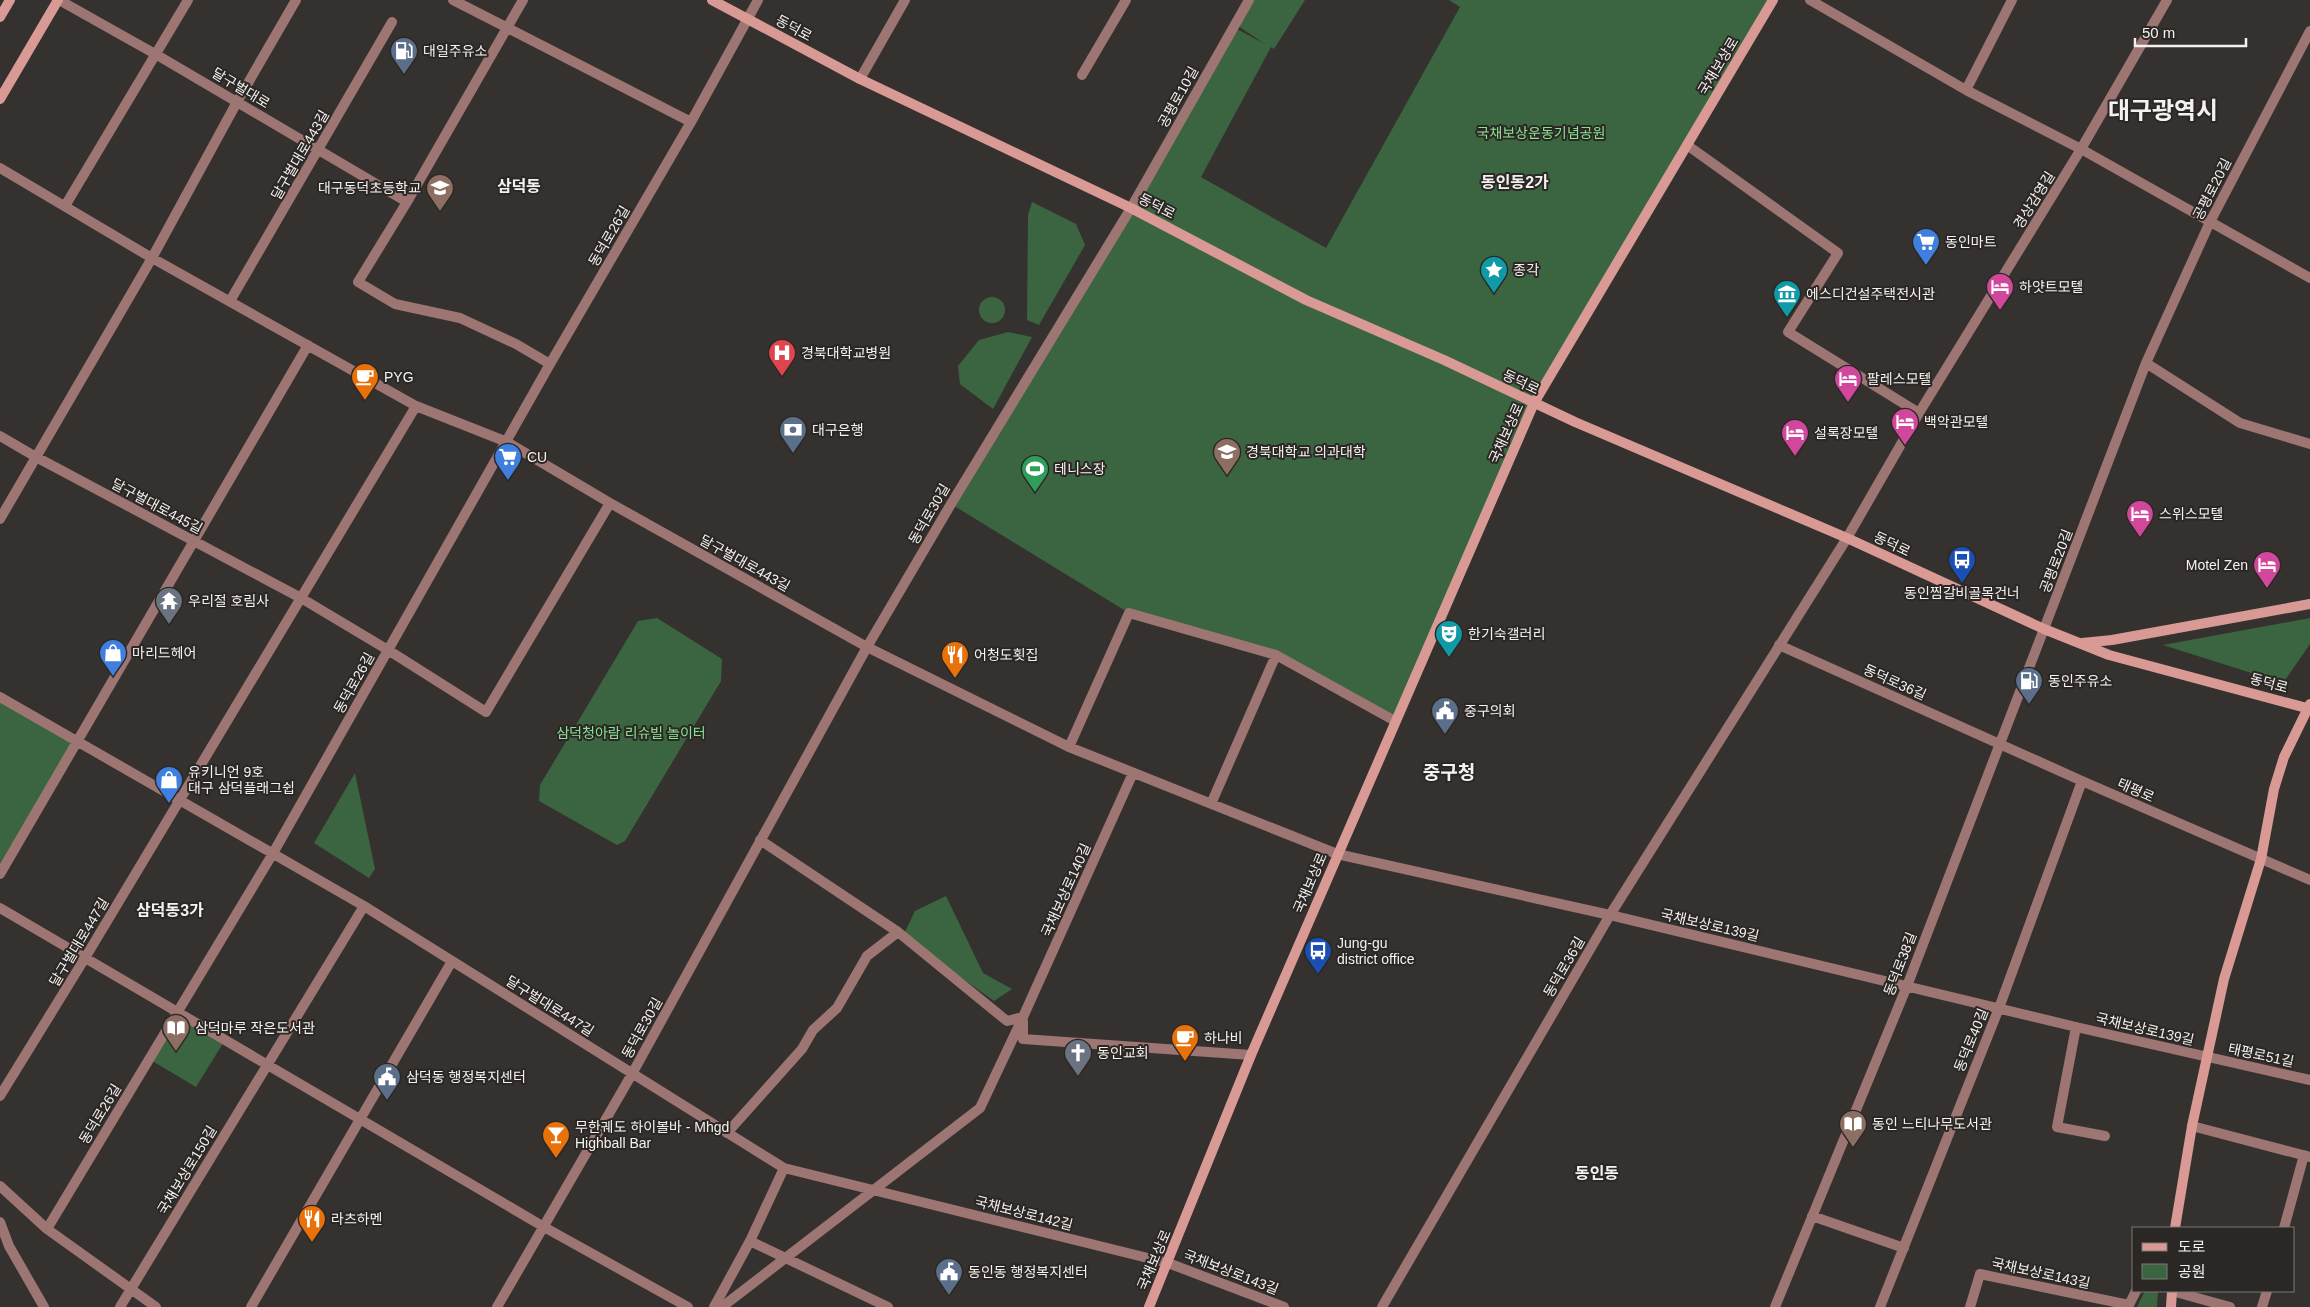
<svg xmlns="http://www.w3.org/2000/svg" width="2310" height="1307" font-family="Helvetica,'Noto Sans KR',sans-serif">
<rect width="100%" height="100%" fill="#35312e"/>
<path fill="#3b6541" d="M1250,0H1305L1274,49L1271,47L1201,177L1326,248L1460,7L1449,0H1774L1534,403L1395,721L1276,655L1129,613L951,504L1233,27L1265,44L1235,24Z
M1032,202L1076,224L1085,245L1039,325L1027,320L1028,215Z
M979 310a13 13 0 1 1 26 0a13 13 0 1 1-26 0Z
M1008,332L1032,337L993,409L960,384L958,366L979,340Z
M657,618L722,659L721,681L625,841L617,845L539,801L540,785L638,621Z
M2310,618V644L2283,683L2163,645Z
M0,697L78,742L0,874Z
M355,773L375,869L369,878L314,843Z
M946,896L983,973L1012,989L994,1001L903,936L915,911Z
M177,1012L225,1040L196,1087L149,1059Z
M2145,1291H2158L2157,1307H2137Z"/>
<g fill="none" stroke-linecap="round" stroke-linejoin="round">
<path stroke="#9d7572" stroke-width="10" d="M59,0L157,55L407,202
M453,0L691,122
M523,0L407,202L358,282L395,304L460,318L516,344L550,364
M1810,0L1966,90
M2012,0L1966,90L2081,149L2310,278
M1082,75L1126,0
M860,79L905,0
M1687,145L1838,253L1788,332L1919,413
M0,168L152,258L416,406L507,442L610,503L867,647L1069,747L1337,854L1610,915L2076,1027L2310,1080
M65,206L188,0
M230,301L392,22
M2146,363L2240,423L2310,444
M0,436L36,457L301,598L388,650L486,712L610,503
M0,519L152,258L237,102L296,0
M1779,645L2082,781L2310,880
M0,697L364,906L784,1168L1168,1263L1284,1307
M1069,747L1129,613L1276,655L1395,721
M1211,804L1276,655
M760,840L898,932L1007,1021L1023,1017
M0,874L308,345
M0,908L544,1227L688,1307
M1023,1021V1039L1251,1055
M2076,1027L2057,1127L2105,1136
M0,1096L85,958L416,406
M2192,1126L2310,1157
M727,1133L802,1049L813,1030L837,1008L867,956L898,932
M0,1186L47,1229L156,1307
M1812,1216L1904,1248
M0,1222L9,1246L44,1307
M2284,1228L2304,1155
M47,1229L272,855L550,364L691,122L758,0
M750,1241L888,1307
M2172,1291L2230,1307
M120,1307L364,906
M251,1307L452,961
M497,1307L632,1074L867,647L951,504L1131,208L1249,0
M714,1307L750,1241L784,1168
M722,1307L980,1108L1023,1017L1133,773
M1775,1307L1907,986L2146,363L2210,222L2310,31
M1880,1307L1999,1008L2082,781
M1970,1307L1980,1274L2129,1305
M2128,1307L2136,1291
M2262,1307L2267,1291"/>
<path stroke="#9d7572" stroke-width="10" d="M1382,1307L1610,915L1847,538L1919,413L2081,149L2167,0"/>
<path stroke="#d99a95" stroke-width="10" d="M712,0L860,79L1131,208L1306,300L1444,360L1575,422L1847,538L2044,629L2109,655L2310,709
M0,17L10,0
M0,99L58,0
M2082,643L2112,640L2310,604
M2175,1228L2192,1126L2224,979L2261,859L2274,789L2284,757L2310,704
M1149,1307L1251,1055L1534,403L1773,0
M2171,1307L2172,1291"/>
</g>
<defs>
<symbol id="fuel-pin" viewBox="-11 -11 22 30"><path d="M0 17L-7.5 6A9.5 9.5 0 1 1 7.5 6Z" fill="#5c6f8a" stroke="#2b2724"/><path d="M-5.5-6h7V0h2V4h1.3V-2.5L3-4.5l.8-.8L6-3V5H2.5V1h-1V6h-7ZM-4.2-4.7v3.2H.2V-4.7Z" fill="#fff"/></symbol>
<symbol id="school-pin" viewBox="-11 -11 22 30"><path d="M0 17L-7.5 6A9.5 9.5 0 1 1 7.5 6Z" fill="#8d6e63" stroke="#2b2724"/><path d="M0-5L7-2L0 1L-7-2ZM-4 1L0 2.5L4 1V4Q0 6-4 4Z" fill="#fff"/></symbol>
<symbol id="supermarket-pin" viewBox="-11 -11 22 30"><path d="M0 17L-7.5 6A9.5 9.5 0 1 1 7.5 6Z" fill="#3f7fe0" stroke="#2b2724"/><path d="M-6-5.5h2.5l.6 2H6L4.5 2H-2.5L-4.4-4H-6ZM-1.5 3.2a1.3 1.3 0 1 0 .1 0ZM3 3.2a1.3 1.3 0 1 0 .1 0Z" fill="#fff"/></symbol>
<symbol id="sight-pin" viewBox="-11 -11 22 30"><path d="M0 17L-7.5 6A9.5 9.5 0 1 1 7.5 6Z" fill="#0f9aa8" stroke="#2b2724"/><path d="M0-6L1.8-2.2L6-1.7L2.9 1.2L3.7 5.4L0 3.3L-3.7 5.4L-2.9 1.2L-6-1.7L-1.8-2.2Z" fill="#fff"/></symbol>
<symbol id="hotel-pin" viewBox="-11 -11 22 30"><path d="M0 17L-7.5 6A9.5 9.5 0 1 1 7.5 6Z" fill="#d1479c" stroke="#2b2724"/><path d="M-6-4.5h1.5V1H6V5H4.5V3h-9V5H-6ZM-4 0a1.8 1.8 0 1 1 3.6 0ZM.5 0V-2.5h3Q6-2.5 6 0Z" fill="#fff"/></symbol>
<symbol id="museum-pin" viewBox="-11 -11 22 30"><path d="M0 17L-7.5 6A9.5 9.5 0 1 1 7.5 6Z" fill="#0f9aa8" stroke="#2b2724"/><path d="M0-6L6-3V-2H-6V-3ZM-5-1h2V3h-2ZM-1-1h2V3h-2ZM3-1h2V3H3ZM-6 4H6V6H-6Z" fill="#fff"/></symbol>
<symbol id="hospital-pin" viewBox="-11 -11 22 30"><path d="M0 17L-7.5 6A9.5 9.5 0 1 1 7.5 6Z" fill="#e0444e" stroke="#2b2724"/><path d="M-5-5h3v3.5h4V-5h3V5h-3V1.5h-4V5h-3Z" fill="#fff"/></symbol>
<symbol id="cafe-pin" viewBox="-11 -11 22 30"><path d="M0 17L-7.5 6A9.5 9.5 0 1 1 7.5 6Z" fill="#e8710a" stroke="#2b2724"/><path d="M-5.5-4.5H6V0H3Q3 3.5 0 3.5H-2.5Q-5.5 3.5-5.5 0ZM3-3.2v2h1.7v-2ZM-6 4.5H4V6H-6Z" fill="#fff"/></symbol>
<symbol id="bank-pin" viewBox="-11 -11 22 30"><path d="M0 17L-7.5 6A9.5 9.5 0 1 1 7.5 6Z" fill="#5c6f8a" stroke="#2b2724"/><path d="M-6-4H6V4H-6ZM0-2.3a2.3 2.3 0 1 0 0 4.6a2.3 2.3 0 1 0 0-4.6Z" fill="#fff"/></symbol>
<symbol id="university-pin" viewBox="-11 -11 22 30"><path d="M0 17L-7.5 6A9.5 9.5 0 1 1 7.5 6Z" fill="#8d6e63" stroke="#2b2724"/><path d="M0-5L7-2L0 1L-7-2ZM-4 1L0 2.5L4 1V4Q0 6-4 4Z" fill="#fff"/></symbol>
<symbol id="stadium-pin" viewBox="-11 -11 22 30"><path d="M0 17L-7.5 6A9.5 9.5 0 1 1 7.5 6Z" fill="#2e9e5b" stroke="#2b2724"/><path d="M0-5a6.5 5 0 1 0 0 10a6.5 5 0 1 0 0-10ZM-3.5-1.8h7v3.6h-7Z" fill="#fff"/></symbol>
<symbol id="bus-pin" viewBox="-11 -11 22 30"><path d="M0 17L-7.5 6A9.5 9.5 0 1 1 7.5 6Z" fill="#1a4fb4" stroke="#2b2724"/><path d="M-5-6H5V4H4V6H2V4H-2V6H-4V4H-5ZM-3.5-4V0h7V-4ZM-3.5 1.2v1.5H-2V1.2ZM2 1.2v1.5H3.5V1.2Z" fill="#fff"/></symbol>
<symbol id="temple-pin" viewBox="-11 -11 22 30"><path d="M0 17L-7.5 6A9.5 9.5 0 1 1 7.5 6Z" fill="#6b7280" stroke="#2b2724"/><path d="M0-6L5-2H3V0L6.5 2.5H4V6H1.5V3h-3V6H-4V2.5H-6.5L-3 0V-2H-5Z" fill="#fff"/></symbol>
<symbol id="theatre-pin" viewBox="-11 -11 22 30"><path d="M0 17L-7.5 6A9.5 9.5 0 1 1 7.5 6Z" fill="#0f9aa8" stroke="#2b2724"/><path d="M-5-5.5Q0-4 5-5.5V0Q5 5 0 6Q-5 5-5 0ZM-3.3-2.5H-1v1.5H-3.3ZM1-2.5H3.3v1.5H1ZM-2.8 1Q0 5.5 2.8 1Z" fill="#fff"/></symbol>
<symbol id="shop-pin" viewBox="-11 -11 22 30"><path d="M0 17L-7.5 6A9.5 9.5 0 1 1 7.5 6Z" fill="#3f7fe0" stroke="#2b2724"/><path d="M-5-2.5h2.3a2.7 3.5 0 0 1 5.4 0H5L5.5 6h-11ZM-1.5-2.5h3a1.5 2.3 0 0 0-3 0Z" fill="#fff"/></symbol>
<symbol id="restaurant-pin" viewBox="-11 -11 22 30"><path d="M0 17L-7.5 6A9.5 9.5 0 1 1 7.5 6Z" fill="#e8710a" stroke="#2b2724"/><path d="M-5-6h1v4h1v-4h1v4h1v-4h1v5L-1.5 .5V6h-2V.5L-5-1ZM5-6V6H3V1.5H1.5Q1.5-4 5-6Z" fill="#fff"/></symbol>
<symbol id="civic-pin" viewBox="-11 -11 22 30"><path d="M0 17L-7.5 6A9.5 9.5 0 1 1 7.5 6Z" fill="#5c6f8a" stroke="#2b2724"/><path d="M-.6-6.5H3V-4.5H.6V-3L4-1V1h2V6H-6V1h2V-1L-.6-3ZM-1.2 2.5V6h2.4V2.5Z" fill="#fff"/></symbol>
<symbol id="library-pin" viewBox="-11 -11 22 30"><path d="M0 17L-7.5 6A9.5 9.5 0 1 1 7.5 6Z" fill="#8d6e63" stroke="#2b2724"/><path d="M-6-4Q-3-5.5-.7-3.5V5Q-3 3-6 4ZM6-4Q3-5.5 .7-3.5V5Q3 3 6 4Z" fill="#fff"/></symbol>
<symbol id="church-pin" viewBox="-11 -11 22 30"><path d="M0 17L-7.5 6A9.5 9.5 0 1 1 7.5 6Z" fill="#6b7280" stroke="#2b2724"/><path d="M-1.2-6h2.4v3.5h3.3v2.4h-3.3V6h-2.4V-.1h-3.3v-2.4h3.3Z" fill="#fff"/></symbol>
<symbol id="bar-pin" viewBox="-11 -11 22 30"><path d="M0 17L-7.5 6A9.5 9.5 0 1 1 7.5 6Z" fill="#e8710a" stroke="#2b2724"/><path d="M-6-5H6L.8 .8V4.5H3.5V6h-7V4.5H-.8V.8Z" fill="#fff"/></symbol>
</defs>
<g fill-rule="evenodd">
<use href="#fuel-pin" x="388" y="35" width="32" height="43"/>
<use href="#school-pin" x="424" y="172" width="32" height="43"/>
<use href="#supermarket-pin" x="1910" y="226" width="32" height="43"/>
<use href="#sight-pin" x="1478" y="254" width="32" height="43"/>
<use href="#hotel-pin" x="1984" y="271" width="32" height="43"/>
<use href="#museum-pin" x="1771" y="278" width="32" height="43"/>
<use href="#hospital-pin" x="766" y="337" width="32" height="43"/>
<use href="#cafe-pin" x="349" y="361" width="32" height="43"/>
<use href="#hotel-pin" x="1832" y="363" width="32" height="43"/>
<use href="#hotel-pin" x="1889" y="406" width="32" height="43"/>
<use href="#bank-pin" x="777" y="414" width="32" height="43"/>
<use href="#hotel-pin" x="1779" y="417" width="32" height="43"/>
<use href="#university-pin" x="1211" y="436" width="32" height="43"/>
<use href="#supermarket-pin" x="492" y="441" width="32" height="43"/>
<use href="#stadium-pin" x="1019" y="453" width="32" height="43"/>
<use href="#hotel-pin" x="2124" y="498" width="32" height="43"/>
<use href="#bus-pin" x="1946" y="544" width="32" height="43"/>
<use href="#hotel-pin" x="2251" y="549" width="32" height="43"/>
<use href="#temple-pin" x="153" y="585" width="32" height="43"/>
<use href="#theatre-pin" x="1433" y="618" width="32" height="43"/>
<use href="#shop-pin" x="97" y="637" width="32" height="43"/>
<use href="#restaurant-pin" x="939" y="639" width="32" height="43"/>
<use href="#fuel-pin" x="2013" y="665" width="32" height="43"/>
<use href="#civic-pin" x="1429" y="695" width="32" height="43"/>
<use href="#shop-pin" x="153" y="764" width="32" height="43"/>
<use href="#bus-pin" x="1302" y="935" width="32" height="43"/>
<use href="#library-pin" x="160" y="1012" width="32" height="43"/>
<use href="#cafe-pin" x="1169" y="1022" width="32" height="43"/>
<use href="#church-pin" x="1062" y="1037" width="32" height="43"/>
<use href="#civic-pin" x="371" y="1061" width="32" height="43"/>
<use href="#library-pin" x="1837" y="1108" width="32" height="43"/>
<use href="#bar-pin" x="540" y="1119" width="32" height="43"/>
<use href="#restaurant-pin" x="296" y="1203" width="32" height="43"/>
<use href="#civic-pin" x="933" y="1256" width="32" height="43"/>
</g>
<g text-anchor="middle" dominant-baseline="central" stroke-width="4" stroke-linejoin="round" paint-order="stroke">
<g font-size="14" fill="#f4f1f0" stroke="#2b2724">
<text transform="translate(794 28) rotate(28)">동덕로</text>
<text transform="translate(1718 66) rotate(-59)">국채보상로</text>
<text transform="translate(241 88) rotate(31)">달구벌대로</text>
<text transform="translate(1178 97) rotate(-61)">공평로10길</text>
<text transform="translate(300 155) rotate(-60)">달구벌대로443길</text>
<text transform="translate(2212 189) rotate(-63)">공평로20길</text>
<text transform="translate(2034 200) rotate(-58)">경상감영길</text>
<text transform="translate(1157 206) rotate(27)">동덕로</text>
<text transform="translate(609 236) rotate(-60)">동덕로26길</text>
<text transform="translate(1521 382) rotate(25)">동덕로</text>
<text transform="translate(1506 433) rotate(-66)">국채보상로</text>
<text transform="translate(157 506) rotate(28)">달구벌대로445길</text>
<text transform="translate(929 514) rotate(-60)">동덕로30길</text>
<text transform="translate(1892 544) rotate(25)">동덕로</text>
<text transform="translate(2056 561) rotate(-69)">공평로20길</text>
<text transform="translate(745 563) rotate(29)">달구벌대로443길</text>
<text transform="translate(1895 682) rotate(24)">동덕로36길</text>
<text transform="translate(354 683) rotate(-61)">동덕로26길</text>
<text transform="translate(2269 683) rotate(15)">동덕로</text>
<text transform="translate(2136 790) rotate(24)">태평로</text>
<text transform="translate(1310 883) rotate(-67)">국채보상로</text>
<text transform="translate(1066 890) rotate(-66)">국채보상로140길</text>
<text transform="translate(1710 925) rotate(13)">국채보상로139길</text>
<text transform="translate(79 942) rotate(-59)">달구벌대로447길</text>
<text transform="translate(1900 964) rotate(-69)">동덕로38길</text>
<text transform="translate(1564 967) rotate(-60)">동덕로36길</text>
<text transform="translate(550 1006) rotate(32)">달구벌대로447길</text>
<text transform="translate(642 1028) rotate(-61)">동덕로30길</text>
<text transform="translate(2145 1029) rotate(13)">국채보상로139길</text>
<text transform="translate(1971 1040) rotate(-68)">동덕로40길</text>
<text transform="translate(2261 1055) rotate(12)">태평로51길</text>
<text transform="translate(100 1114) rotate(-59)">동덕로26길</text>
<text transform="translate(187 1170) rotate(-59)">국채보상로150길</text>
<text transform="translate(1024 1213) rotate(14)">국채보상로142길</text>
<text transform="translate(1154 1260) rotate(-67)">국채보상로</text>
<text transform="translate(1231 1272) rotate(21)">국채보상로143길</text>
<text transform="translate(2041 1273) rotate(12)">국채보상로143길</text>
</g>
<g font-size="14" fill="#f4f1f0" stroke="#2b2724" text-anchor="start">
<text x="423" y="51">대일주유소</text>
<text x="421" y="188" text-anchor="end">대구동덕초등학교</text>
<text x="1945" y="242">동인마트</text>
<text x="1513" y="270">종각</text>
<text x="2019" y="287">하얏트모텔</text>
<text x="1806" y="294">에스디건설주택전시관</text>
<text x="801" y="353">경북대학교병원</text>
<text x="384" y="377">PYG</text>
<text x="1867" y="379">팔레스모텔</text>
<text x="1924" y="422">백악관모텔</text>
<text x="812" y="430">대구은행</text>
<text x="1814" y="433">설록장모텔</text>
<text x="1246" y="452">경북대학교 의과대학</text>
<text x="527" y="457">CU</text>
<text x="1054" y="469">테니스장</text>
<text x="2159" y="514">스위스모텔</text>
<text x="2248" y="565" text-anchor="end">Motel Zen</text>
<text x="1962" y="593" text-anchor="middle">동인찜갈비골목건너</text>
<text x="188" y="601">우리절 호림사</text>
<text x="1468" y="634">한기숙갤러리</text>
<text x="132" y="653">마리드헤어</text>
<text x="974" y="655">어청도횟집</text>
<text x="2048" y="681">동인주유소</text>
<text x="1464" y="711">중구의회</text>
<text x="188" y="772">유키니언 9호<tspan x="188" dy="16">대구 삼덕플래그쉽</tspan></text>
<text x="1337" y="943">Jung-gu<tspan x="1337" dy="16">district office</tspan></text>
<text x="195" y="1028">삼덕마루 작은도서관</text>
<text x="1204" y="1038">하나비</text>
<text x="1097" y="1053">동인교회</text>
<text x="406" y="1077">삼덕동 행정복지센터</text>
<text x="1872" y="1124">동인 느티나무도서관</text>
<text x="575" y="1127">무한궤도 하이볼바 - Mhgd<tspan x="575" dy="16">Highball Bar</tspan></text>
<text x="331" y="1219">라츠하멘</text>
<text x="968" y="1272">동인동 행정복지센터</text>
</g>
<g font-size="14" fill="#87e392" stroke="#2b2724">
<text x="1541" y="133">국채보상운동기념공원</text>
<text x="631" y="733">삼덕청아람 리슈빌 놀이터</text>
</g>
<g font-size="16" font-weight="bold" fill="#f4f1f0" stroke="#2b2724">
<text x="1515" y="182">동인동2가</text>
<text x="519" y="186">삼덕동</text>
<text x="170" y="910">삼덕동3가</text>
<text x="1597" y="1173">동인동</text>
</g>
<g font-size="19" font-weight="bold" fill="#f4f1f0" stroke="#2b2724">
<text x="1449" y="772">중구청</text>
</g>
<g font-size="24" font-weight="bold" fill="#f4f1f0" stroke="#2b2724">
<text x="2163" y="110">대구광역시</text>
</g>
</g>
<rect x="2132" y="1227" width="162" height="65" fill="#2b2724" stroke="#7b7876"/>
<rect x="2142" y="1243" width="25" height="8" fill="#d99a95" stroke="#7b7876"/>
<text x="2178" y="1252" font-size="15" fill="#f4f1f0">도로</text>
<rect x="2142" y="1264" width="25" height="15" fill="#3b6541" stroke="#7b7876"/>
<text x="2178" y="1277" font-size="15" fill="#f4f1f0">공원</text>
<path d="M2135 38v8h111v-8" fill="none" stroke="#f4f1f0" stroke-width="2.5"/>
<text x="2142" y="38" font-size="15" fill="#f4f1f0" stroke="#2b2724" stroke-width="4" paint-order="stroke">50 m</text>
</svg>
